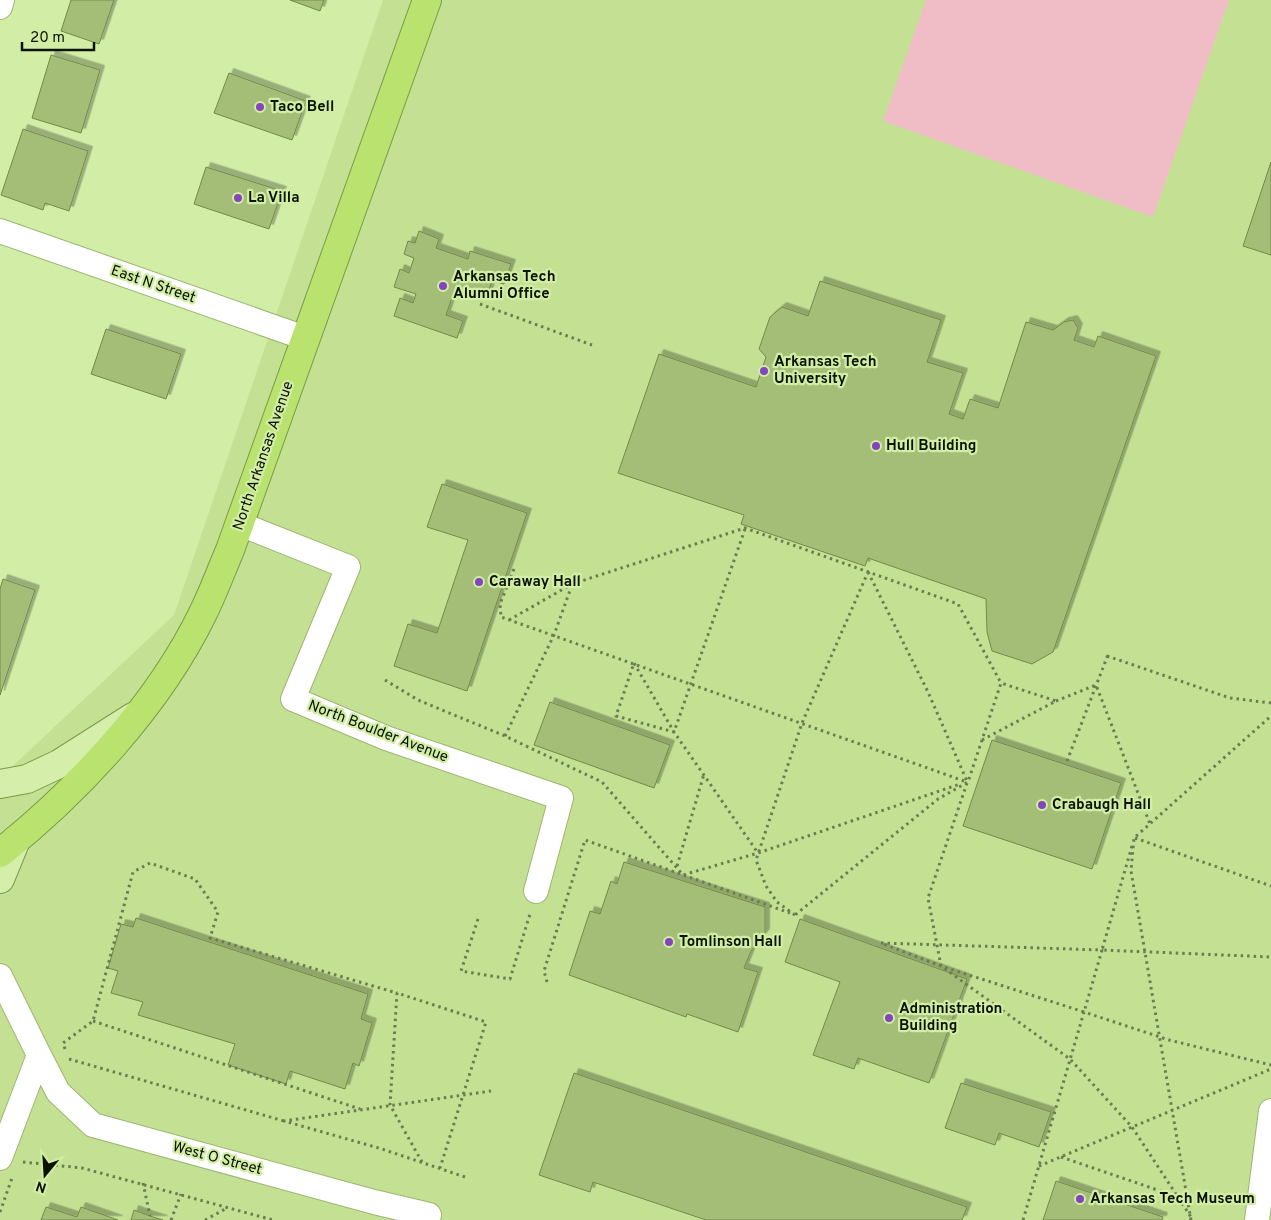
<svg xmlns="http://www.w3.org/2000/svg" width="1271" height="1220" font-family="Overpass,sans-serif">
<defs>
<filter id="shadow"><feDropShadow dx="4.5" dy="-4.5" stdDeviation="0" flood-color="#0004"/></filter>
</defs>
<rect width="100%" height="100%" fill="#d1eda6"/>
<path fill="#c4e193" d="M383,0H1271V1220H0V778L174,615Z"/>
<path fill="#f0bcc6" d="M926,0H1229L1153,217L883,121Z"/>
<path fill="#a4be78" stroke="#728a47" filter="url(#shadow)" d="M71,0H114L99,44L61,31Z
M290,0H324L320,11Z
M51,55L100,70L81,133L32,118Z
M229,73L306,101L292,140L214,113Z
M23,129L88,151L69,211L45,203L43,210L1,195Z
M1271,162V255L1243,246Z
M206,167L282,191L269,229L194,204Z
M419,231L439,239L436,248L468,259L470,251L511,264L504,284L492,281L486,299L455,289L446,315L463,321L457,338L394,316L400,298L413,303L416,294L394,287L400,269L409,273L414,258L404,254L408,241L415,243Z
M820,281L941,320L927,362L963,373L949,414L963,419L970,399L998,408L1026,322L1053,330L1064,322L1073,320L1078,328L1074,340L1094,347L1098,336L1156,356L1053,652L1032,664L992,651L987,632L986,599L868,558L865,566L741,524L744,515L618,473L659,354L756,387L766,357L759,349L770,317L782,307L808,316Z
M106,329L181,354L166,399L91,374Z
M442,484L527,513L467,691L394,666L408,624L437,633L468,540L427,527Z
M3,579L35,590L0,695V589Z
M550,702L670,745L654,788L534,745Z
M992,740L1121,783L1092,869L963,826Z
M624,862L765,907V933L751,951L744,968L758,972L738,1032L687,1014L686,1017L569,975L590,911L600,914L611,881L617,884Z
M136,918L368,994L361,1019L372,1023L359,1066L353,1063L345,1089L290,1071L286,1084L228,1065L235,1044L138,1015L143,1002L111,993L118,971L108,968L121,924L133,927Z
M800,919L967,979L929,1083L858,1058L854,1069L813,1055L840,982L785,962Z
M574,1073L967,1207L962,1220H706L593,1182L590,1192L539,1175Z
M961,1083L1051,1112L1039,1147L999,1133L995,1145L945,1128Z
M1056,1181L1163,1217L1162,1220H1043Z
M46,1207L77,1217L81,1207L118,1220H41Z
M134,1210L150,1216L163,1220H131Z"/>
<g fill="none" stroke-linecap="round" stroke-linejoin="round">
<defs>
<path id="street" d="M0,7L2,0
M0,231L305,338
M240,524L348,567L293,699L386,738L561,798L536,891
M0,976L39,1055L0,1158
M39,1055L58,1092L93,1125L374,1202L429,1215
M1257,1220L1271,1111"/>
<path id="primary" d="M0,784L27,779L59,764L133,717
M0,879L16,840"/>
<path id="highway" d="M0,853C79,790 159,704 203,613C213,593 221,571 230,550L427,0"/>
</defs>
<use href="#street" stroke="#9cb671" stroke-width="26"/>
<use href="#primary" stroke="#7c9a48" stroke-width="30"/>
<use href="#highway" stroke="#7c9a48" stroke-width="30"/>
<path stroke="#6b7d50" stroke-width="3" stroke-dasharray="2.5 4" stroke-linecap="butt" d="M480,304L592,345
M745,529L674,732L616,716L634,663L674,732L758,853
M514,569L500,604L501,617L967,782
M868,572L928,692L967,781
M509,620L572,584L745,528L958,604L1001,683L968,782L938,799L795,915
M1107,656L1230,698L1271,703
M385,680L418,700L505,736L602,782L683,875L758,853L960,784
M1056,701L1096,685L1150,824
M505,736L554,635L572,585
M982,740L1056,701L1001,683V685
M1067,761L1109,652
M967,783L928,898L941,966L1070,1059L1132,1127L1191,1217
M1135,838L1271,886
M1132,846L1102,950L1271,957
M677,866L704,774
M795,915L777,902L766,886L756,860L802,723L868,572
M478,919L461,971L510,979L530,914
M881,943L1102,950L1084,1012L941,966Z
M547,982L544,971L585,840L790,913
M93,1021L360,1109
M65,1049L63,1043L93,1021L133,872L150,863L195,879L218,912L210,938L397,993
M69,1059L284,1121
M1061,1157L1178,1197
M23,1162L82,1168L273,1220
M422,1162L390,1105L397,993L486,1022L440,1168
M1039,1166L1271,1069
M465,1177L382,1149L284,1121L491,1091
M143,1183L150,1216
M0,1212L12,1178
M171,1220L181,1194
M205,1220L227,1208
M1023,1220L1084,1012L1169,1040L1271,1065
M1191,1220L1131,871L1134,838L1271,716"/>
<use href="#street" stroke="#fff" stroke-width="24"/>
<use href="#primary" stroke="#d5eea9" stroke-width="28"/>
<use href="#highway" stroke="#b9e26f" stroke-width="28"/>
</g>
<g fill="#8445bb" stroke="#d1eda6" stroke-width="2">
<circle cx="260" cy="107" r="5"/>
<circle cx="238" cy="198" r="5"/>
<circle cx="443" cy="286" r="5"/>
<circle cx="764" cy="371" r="5"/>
<circle cx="876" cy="446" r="5"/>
<circle cx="479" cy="582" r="5"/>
<circle cx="1042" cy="805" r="5"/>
<circle cx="669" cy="942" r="5"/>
<circle cx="889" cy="1018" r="5"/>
<circle cx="1080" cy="1199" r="5"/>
</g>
<g text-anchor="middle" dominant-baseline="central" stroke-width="4.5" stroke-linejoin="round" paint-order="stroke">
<g font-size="15" font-weight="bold" fill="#0c1400" stroke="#d1eda6" text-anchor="start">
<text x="270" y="107">Taco Bell</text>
<text x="248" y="198">La Villa</text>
<text x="453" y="277">Arkansas Tech<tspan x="453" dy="17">Alumni Office</tspan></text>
<text x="774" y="362">Arkansas Tech<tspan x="774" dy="17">University</tspan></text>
<text x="886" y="446">Hull Building</text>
<text x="489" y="582">Caraway Hall</text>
<text x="1052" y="805">Crabaugh Hall</text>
<text x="679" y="942">Tomlinson Hall</text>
<text x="899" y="1009">Administration<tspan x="899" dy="17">Building</tspan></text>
<text x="1090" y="1199">Arkansas Tech Museum</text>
</g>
<g font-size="15" fill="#0c1400" stroke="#d1eda6">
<text transform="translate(153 285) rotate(19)">East N Street</text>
<text transform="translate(264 456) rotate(-71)">North Arkansas Avenue</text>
<text transform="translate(378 732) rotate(21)">North Boulder Avenue</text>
<text transform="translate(217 1159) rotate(15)">West O Street</text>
</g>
</g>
<g transform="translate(45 1175) rotate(198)" stroke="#d1eda6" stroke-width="4" paint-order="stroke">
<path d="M0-4L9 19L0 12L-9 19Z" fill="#0c1400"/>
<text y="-8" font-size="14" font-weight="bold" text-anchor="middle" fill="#0c1400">N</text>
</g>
<path d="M22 42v8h72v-8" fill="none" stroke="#0c1400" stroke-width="2.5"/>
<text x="30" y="42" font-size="15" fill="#0c1400" stroke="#d1eda6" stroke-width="4" paint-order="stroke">20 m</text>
</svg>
